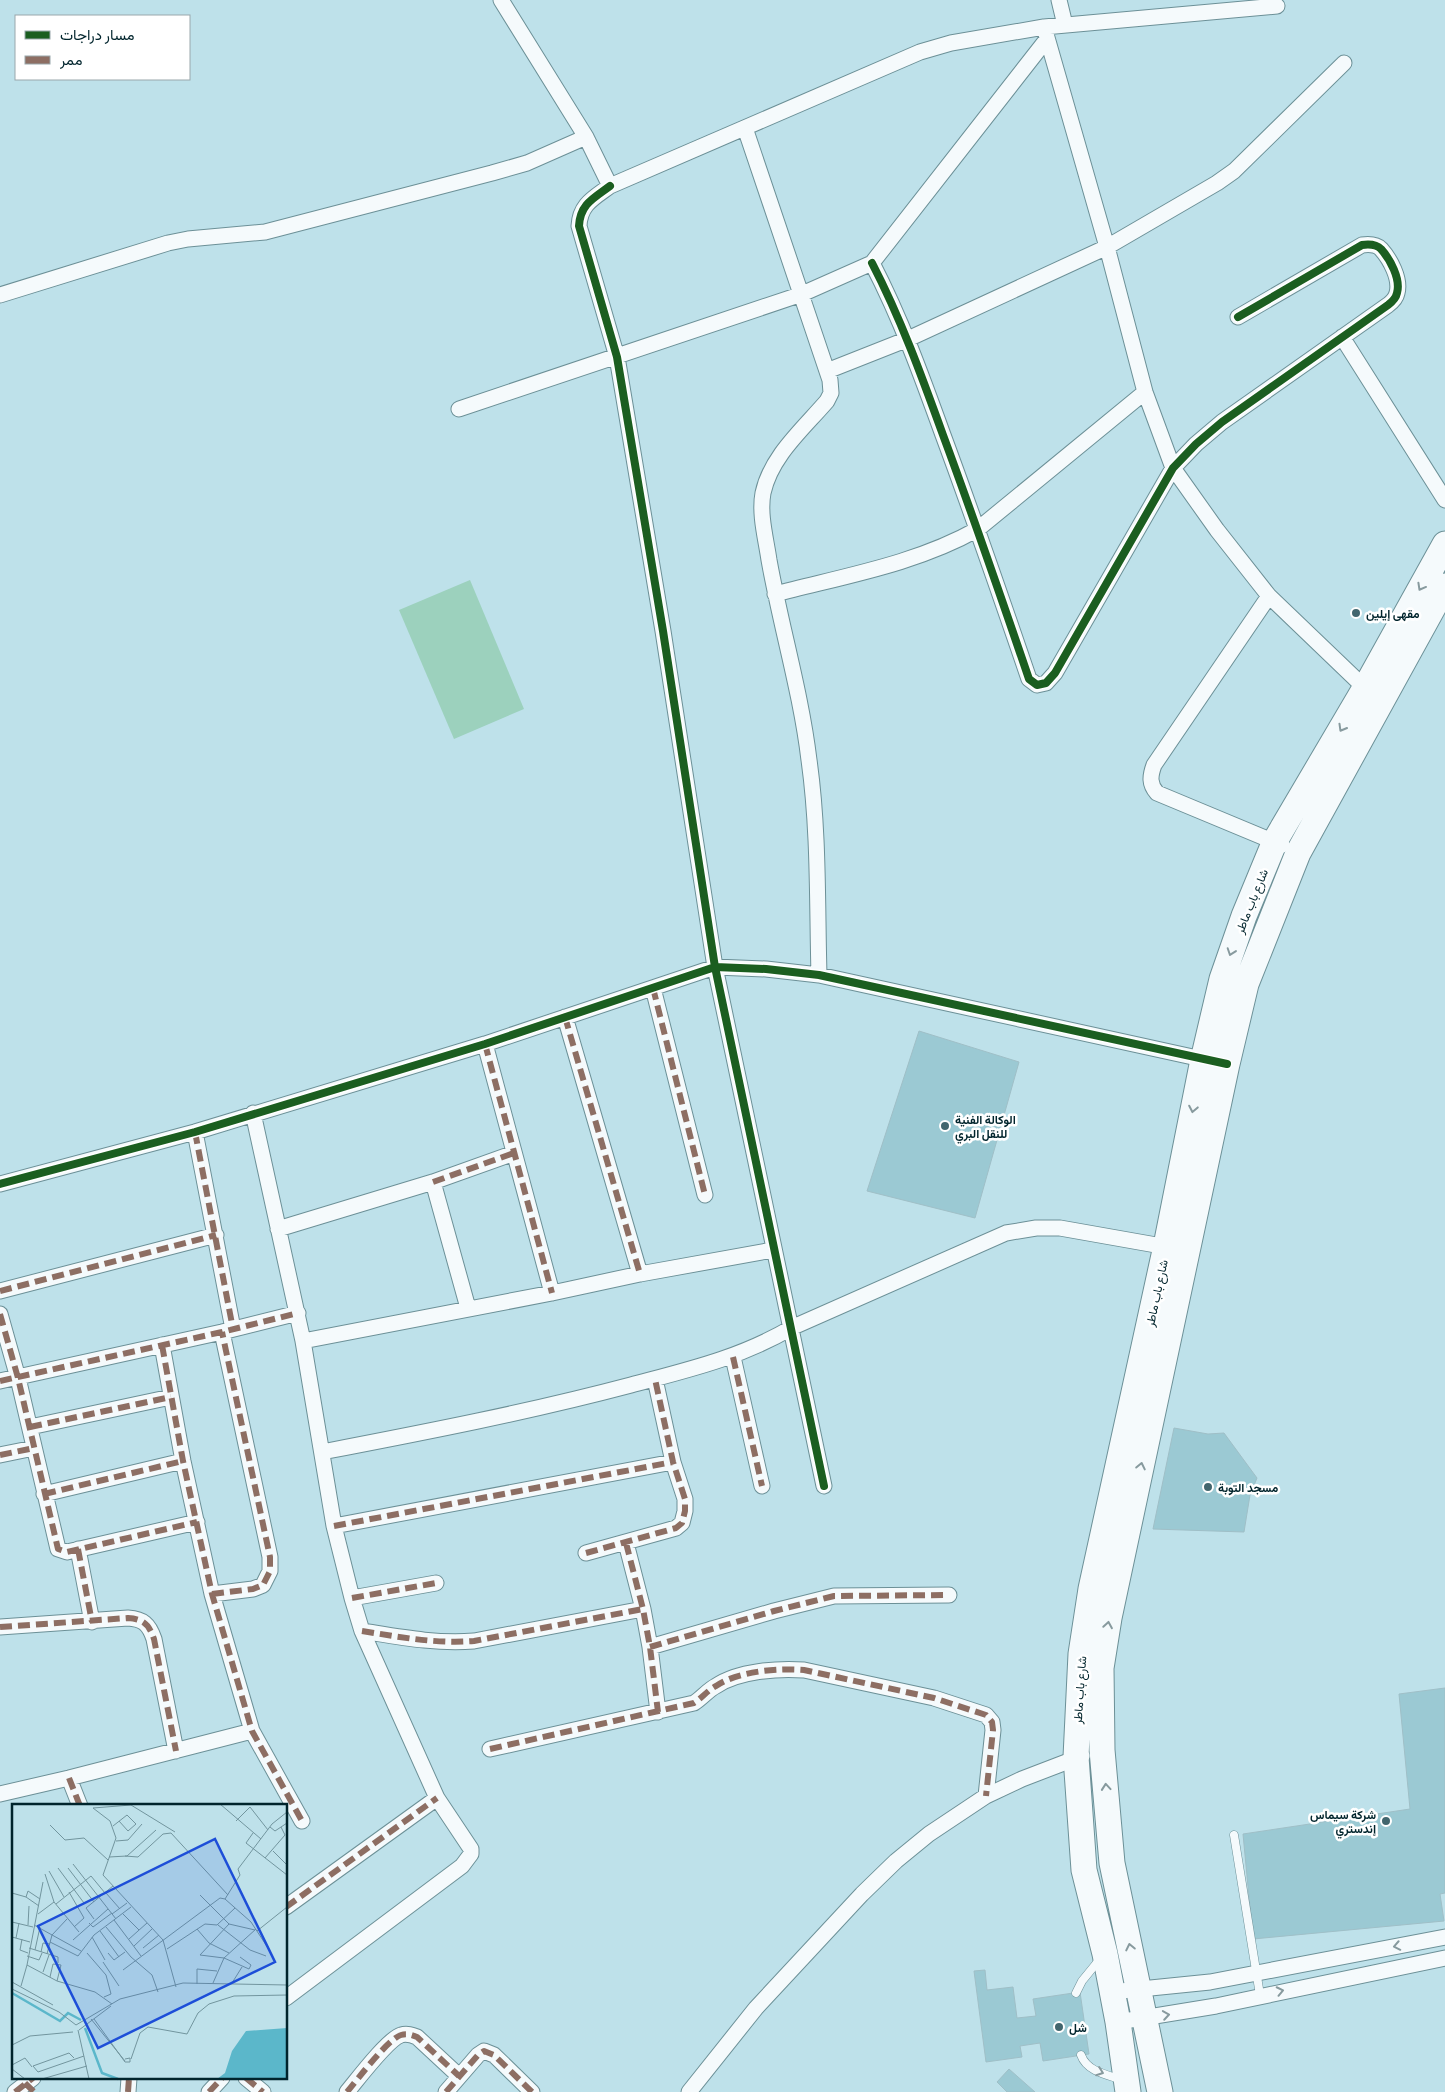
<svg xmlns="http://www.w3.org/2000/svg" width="1445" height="2092" font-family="Barlow,Vazirmatn,sans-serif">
<rect width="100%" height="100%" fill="#bee1ea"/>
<path fill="#9cd1bd" d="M470,580L524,709L454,739L399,610Z"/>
<path fill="#9bc9d3" stroke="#9fbfc7" d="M919,1031L1019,1062L975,1218L867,1191Z
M1174,1428L1208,1434L1224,1433L1257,1478L1250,1495L1244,1532L1153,1529Z
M1445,1688V1893L1440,1894L1444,1921L1253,1939L1243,1834L1410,1809L1399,1694Z
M985,1970L987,1990L1013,1987L1017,2018L1036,2016L1033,1999L1080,1992L1089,2054L1043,2061L1040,2043L1020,2046L1022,2057L986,2062L974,1971Z
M1009,2069L1035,2092H1007L997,2082Z"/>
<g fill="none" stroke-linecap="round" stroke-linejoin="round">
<defs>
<path id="lane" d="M1234,1835L1260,1995
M1076,1993L1082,1981L1100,1959
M1081,2055C1087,2072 1108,2075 1123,2080"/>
<path id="street" d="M501,0L586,137L610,186L920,52L951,43L1044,27L1277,6
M1059,0L1065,25
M1044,27L1107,247L1145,392L1173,468L1217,530L1269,596L1365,688L1372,692
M745,128L830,380L831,393L827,401C803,429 771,456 763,493C759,514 766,539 769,560C781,627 801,693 809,760C819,831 817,904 819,975
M610,186C594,198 580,204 579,226L617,357L663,631L715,967L824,1486
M872,263C901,319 922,377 943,435C973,516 1001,597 1029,679L1037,685L1046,683L1055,673L1173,468L1196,444L1222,422L1388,305C1392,302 1396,298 1397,293C1401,279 1390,259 1381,249C1376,244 1369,244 1362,245L1238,317
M0,295L168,243L188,239L265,232L492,173L527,163L586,137
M1342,337L1445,500
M827,371L908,339L1107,247L1217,183L1234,171L1344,63
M459,409L802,294L872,263L1047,39
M775,594C844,576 916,564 978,529L1145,392
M1269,596L1154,765C1150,776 1149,784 1157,793L1282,845
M653,988L705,1195
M565,1017L640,1274
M485,1044L552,1293
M253,1113L303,1341L334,1526L352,1598L362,1631L437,1798L471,1849V1854L462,1866L286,1998
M195,1132L233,1329
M433,1182L468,1308
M0,1184L195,1132L485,1044L715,967L766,969L819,975L1211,1061
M278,1229L433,1182L514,1153
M0,1291L216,1235
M0,1314L18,1378L58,1549L67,1552L197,1522
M303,1341L552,1293L640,1274L773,1250
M162,1345L183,1461L212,1594L252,1731L302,1821
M733,1357L762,1486
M0,1381L222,1332L298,1313
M30,1427L171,1397
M322,1452C426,1432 529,1412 631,1385C687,1370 740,1358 791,1328L1006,1233L1036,1228H1060L1173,1248
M0,1455L34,1448
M44,1494L183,1461
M334,1526L673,1462
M626,1543L643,1609L650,1647L658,1712
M78,1549L92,1622
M586,1553L676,1528L682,1523L685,1511V1499L673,1462L655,1379
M212,1594L253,1589L263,1585L270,1571V1557L222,1332
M352,1598L436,1583
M0,1627L128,1618C143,1619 149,1624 154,1639L176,1751
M362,1631C400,1637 435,1644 474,1641L643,1609
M650,1647L774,1611L834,1596L949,1595
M490,1749L694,1703C702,1698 708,1690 716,1686C738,1671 778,1668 804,1670L934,1698L986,1715L992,1722L993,1730L986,1796
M69,1778L80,1806
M0,1794L69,1778L252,1731
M286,1907L437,1798
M1111,1992L1210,1982L1445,1937
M1118,2022L1216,2006L1445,1958
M246,2078L263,2092
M15,2092L33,2078
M128,2092L129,2078
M209,2092L222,2078
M347,2092C357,2080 388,2039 401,2035C407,2033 412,2035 417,2037L459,2076
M446,2092L478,2055L484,2051L494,2055L532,2092
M689,2092L756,2008L862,1894L896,1861L929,1834L986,1796L1022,1779L1082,1756"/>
<path id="primary" d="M1128,2092L1118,2022L1105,1954L1084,1870L1076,1757L1081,1654L1091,1589L1166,1246L1203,1060L1222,979L1244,916L1275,841L1365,688L1445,544
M1160,2092L1112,1863L1102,1750L1101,1668L1109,1618L1227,1064L1246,984L1298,853L1445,586"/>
</defs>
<use href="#lane" stroke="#6c9097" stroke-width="9"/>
<use href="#street" stroke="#6c9097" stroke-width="17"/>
<use href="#primary" stroke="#6c9097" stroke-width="27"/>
<use href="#lane" stroke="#f5fafc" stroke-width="8"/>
<use href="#street" stroke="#f5fafc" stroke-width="15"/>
<use href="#primary" stroke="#f5fafc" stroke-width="25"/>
<path stroke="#8d6e63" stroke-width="6" stroke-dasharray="12 6" stroke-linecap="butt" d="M653,988L705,1195
M565,1017L640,1274
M485,1044L552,1293
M195,1132L233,1329
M433,1182L514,1153
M0,1291L216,1235
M0,1314L18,1378L58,1549L67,1552L197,1522
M162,1345L183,1461L212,1594L252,1731L302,1821
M733,1357L762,1486
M0,1381L222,1332L298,1313
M30,1427L171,1397
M0,1455L34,1448
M44,1494L183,1461
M334,1526L673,1462
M626,1543L643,1609L650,1647L658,1712
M78,1549L92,1622
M586,1553L676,1528L682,1523L685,1511V1499L673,1462L655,1379
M212,1594L253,1589L263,1585L270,1571V1557L222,1332
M352,1598L436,1583
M0,1627L128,1618C143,1619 149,1624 154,1639L176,1751
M362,1631C400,1637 435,1644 474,1641L643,1609
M650,1647L774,1611L834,1596L949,1595
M490,1749L694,1703C702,1698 708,1690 716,1686C738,1671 778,1668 804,1670L934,1698L986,1715L992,1722L993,1730L986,1796
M69,1778L80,1806
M286,1907L437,1798
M246,2078L263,2092
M25,2083L34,2092
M15,2092L33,2078
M128,2092L129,2078
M209,2092L222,2078
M347,2092C357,2080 388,2039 401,2035C407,2033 412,2035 417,2037L459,2076
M446,2092L478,2055L484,2051L494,2055L532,2092"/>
<defs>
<path id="cycleway" d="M610,186C594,198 580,204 579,226L617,357L663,631L715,967L824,1486
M872,263C901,319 922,377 943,435C973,516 1001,597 1029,679L1037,685L1046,683L1055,673L1173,468L1196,444L1222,422L1388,305C1392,302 1396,298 1397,293C1401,279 1390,259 1381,249C1376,244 1369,244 1362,245L1238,317
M0,1184L195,1132L485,1044L715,967L766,969L819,975L1227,1064"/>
</defs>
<use href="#cycleway" stroke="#fff" stroke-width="11"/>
<use href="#cycleway" stroke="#1b5e20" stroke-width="8"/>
</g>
<defs><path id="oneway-chevron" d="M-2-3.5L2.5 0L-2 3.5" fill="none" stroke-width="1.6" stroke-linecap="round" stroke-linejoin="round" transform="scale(1.25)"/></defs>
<g stroke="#879a9e">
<use href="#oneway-chevron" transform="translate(1421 587) rotate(119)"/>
<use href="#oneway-chevron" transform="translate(1342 728) rotate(120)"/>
<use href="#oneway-chevron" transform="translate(1231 952) rotate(109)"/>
<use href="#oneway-chevron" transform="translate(1193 1109) rotate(101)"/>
<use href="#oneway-chevron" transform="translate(1141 1466) rotate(-78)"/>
<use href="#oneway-chevron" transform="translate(1108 1625) rotate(-81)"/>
<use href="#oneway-chevron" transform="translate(1106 1787) rotate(-95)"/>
<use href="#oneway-chevron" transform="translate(1397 1946) rotate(169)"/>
<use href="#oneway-chevron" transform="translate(1130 1947) rotate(-102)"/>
<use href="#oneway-chevron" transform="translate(1280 1991) rotate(-12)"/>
<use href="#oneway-chevron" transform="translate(1166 2015) rotate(-9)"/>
<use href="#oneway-chevron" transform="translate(1100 2072) rotate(20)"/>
</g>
<g fill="#42666e" stroke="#fff" stroke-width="2">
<circle cx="1356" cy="613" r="5"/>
<circle cx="945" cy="1126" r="5"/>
<circle cx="1208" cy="1487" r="5"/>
<circle cx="1386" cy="1821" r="5"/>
<circle cx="1059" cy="2027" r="5"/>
</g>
<g text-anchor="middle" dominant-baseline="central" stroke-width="5" stroke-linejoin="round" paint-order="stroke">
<g font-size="12" font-weight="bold" fill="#00242c" stroke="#fff" text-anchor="start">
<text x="1366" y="613">مقهى إيلين</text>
<text x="955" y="1119">الوكالة الفنية<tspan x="955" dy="14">للنقل البري</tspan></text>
<text x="1218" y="1487">مسجد التوبة</text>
<text x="1376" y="1814" text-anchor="end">شركة سيماس<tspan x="1376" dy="14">إندستري</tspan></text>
<text x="1069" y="2027">شل</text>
</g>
<g font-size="12" fill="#00242c" stroke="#fff">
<text transform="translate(1251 901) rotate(-68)">شارع باب ماطر</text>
<text transform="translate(1156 1293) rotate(-78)">شارع باب ماطر</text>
<text transform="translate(1079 1690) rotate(-86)">شارع باب ماطر</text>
</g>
</g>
<g transform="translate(12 1804)">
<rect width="275" height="275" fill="#bee1ea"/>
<path d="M275,224V275H205L213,269L220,247L234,227Z" fill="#5bb7ca"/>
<path fill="none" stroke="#5bb7ca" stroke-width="2.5" d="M0,189L48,217L56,209L69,216M73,224L90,269L106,275"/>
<path fill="none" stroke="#72959e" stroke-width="1" d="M208,0L249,35M224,17L238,3L256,26M38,21L53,36L72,34L96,56M101,22L115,11L124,20L116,27L107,17M258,23L263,27L275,19M163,28L119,1L81,4L98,17L104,34L91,71L151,136L164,183M241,29L234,39L275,71M104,37L116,36L130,20M261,47L275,61M113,52L126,53L151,30L159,29L216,91M97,53L115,52L144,26M253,54L273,31L269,23M61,60L104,115M46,64L72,99M56,64L82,98M37,67L52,93M33,70L42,98L67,128M31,78L15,161L45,177L83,188L100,200M57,88L72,114L62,123M0,89L14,93L27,102M94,89L108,105M188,91L217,120L243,126M14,93L16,87L28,95M44,100L79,72L93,89M26,110L42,98M100,110L115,99M111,110L127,126M82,115L74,104L101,82M102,116L129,152M0,118L21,123M77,119L81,123L100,109M16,121L17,102M22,121L69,147M206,121L238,146L254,152M94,123L119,153L140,171L146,188M185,125L197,139L217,149M88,127L107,153M245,127L275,103M0,133L18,138M80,133L93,156M4,134L7,119M10,135L8,146L16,149M117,135L135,119M61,136L96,105M38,138L66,152L82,131L119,103M122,142L140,125M17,144L46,153V159M131,144L147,131M256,144L239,118L213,95L228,71L226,65L260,20L275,8M155,145L193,120L205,121L223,104M23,146L28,123M29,148L31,139L38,140M75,149L94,171L99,190L92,193M96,149L102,156L113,148M35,150L40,131L55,115M188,151L212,154L237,165L239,161L228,153M188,151L217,120M15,152L27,156L30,149M91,158L107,182M111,166L208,94L213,95M31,168L37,151M38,173L41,160L49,161L45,177M0,178L41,201M201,179L212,154L244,125M220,179L230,163M185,180V165L205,167M9,182L15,161M0,185L47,208L64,221M79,215L113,257M82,215L113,258H118V254L113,255M64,221L108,195L171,179L275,181M66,226L77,275M67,226L99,202M0,241L18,232L61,228M62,254L57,249L21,262L26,268L72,252M119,255L128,229L136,223L175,230L186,209L197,200L222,192L275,191M0,261L13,254L20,263M0,265L13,275M30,275L75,262"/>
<path fill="#1d4ed8" fill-opacity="0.15" stroke="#1d4ed8" stroke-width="2.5" d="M203,35L263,158L86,244L26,122Z"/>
<rect width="275" height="275" fill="none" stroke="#00242c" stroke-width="2.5"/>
</g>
<rect x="15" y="15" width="175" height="65" fill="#ffffff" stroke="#99a7ab"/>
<rect x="25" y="31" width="25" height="8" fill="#1b5e20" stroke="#99a7ab"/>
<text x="60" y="40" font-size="15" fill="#00242c">مسار دراجات</text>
<rect x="25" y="56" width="25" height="8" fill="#8d6e63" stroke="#99a7ab"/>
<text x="60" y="65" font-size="15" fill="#00242c">ممر</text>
</svg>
